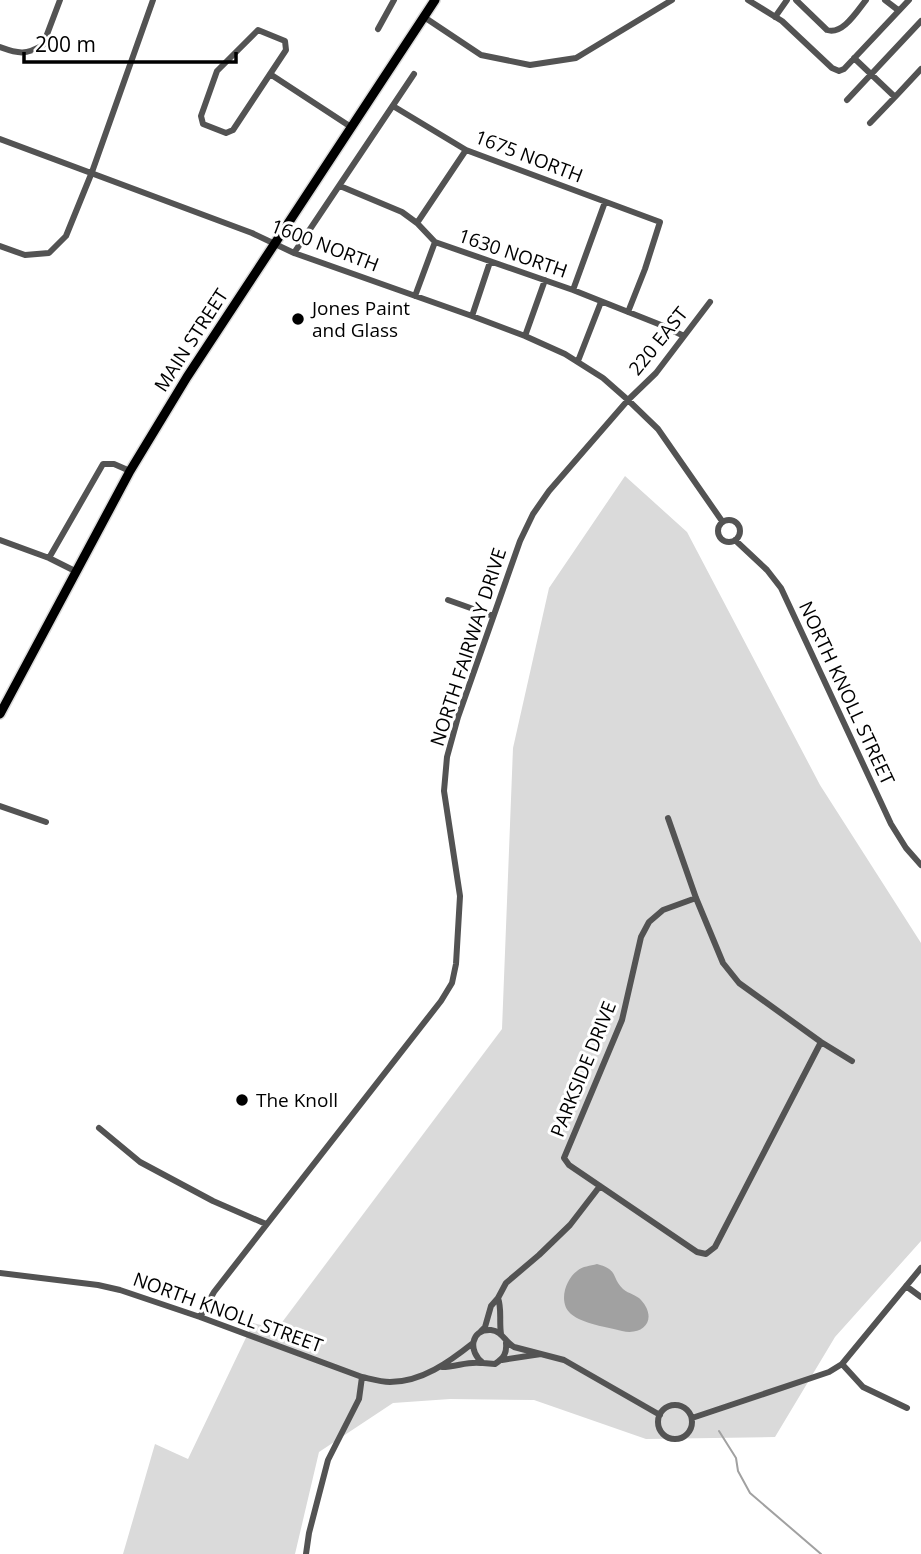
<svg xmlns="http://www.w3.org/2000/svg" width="921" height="1554" font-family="'Open Sans',sans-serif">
<rect width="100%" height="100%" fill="#fff"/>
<path fill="#dadada" d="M625,476L687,532L820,785L921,943V1241L835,1337L775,1437L646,1439L534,1400L450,1399L393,1403L319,1452L295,1554H123L155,1444L188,1459L253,1323L277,1329L502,1029L513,748L549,588Z"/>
<path fill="#a1a1a1" d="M597,1264C619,1270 611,1277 623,1289C629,1294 637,1295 641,1300C658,1319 644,1336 622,1331C607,1327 583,1324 571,1314C558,1303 565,1280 577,1271C583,1266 590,1266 597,1264Z"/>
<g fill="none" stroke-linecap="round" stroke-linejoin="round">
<path stroke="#a1a1a1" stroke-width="2" d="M719,1431L736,1458L738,1471L750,1493L821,1554"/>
<defs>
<path id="primary" d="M0,714L130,471L187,377L435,0"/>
</defs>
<use href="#primary" stroke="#dbdbdb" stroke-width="12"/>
<path stroke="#535353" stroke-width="6" d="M748,0L782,21L832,68L839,71L844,69L909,0
M796,0L827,30C843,35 857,11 866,0
M885,0L898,10
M424,17L481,55L530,65L576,58L672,0
M775,17L787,0
M378,29L394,0
M258,30L285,41L286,50L233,130L226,133L203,124L201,116L217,71Z
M0,47C19,54 26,55 43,45L60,0
M854,58L895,97L870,123
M270,74L351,127
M895,97L921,69
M847,100L921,21
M393,106L466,150L660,222L645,269L628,312
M0,139L252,233L294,253L472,316L525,336L565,354L603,378L628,400L658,429L722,521
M340,186L402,212L417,223L435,242L573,290L661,325L684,336
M417,223L466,150
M0,246L25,255L49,253L66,236L92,172L153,0
M294,253L414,74
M573,290L605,202
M415,296L435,242
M472,316L490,262
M525,336L545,280
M578,361L601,302
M718 531a11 11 0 1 1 22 0a11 11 0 1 1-22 0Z
M0,540L49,558L75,571
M735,540L767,570L781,588L891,824L906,848L921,865
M49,558L103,464H114L130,471
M448,600L493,616
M0,806L46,822
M668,818L696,898L723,963L739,983L821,1042L852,1061
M696,898L663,910L649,922L641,937L622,1020L564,1158L569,1165L697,1252L706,1254L715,1247L821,1042
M99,1128L140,1162L213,1201L266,1224
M0,1273L98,1285L120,1290L200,1317L362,1377C371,1379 381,1382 390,1382C422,1382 449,1362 473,1343
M906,1286L921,1297
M498,1298C502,1309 499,1321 501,1334
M200,1317L214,1292L441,1001L452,983L456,964L460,896L444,791L447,757L458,717L520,541L533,514L549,491L628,400L656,373L710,302
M481,1331L485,1327L491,1306L498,1298L506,1283L539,1255L570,1225L600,1186
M506,1343C507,1353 504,1358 495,1364L483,1363C468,1352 470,1329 491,1330C502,1331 505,1342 514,1347L564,1360L660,1415
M502,1360L541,1354
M842,1364L863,1387L907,1408
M442,1367C456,1367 468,1361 481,1363
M658 1422a17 17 0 1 1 34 0a17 17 0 1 1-34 0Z
M692,1418L829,1372L842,1364L921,1268
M306,1554L309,1533L328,1460L359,1399L362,1377"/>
<use href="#primary" stroke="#000" stroke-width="9"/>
</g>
<g fill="#000" stroke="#fff" stroke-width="2.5">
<circle cx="298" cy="319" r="7"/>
<circle cx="242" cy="1100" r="7"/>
</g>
<g text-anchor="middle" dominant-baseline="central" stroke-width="6" stroke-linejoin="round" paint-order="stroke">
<g font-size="19" fill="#000" stroke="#fff">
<text transform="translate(529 156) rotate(21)">1675 NORTH</text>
<text transform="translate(325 245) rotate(21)">1600 NORTH</text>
<text transform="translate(513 253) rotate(19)">1630 NORTH</text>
<text transform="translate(191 340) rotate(-57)">MAIN STREET</text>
<text transform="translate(658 341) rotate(-51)">220 EAST</text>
<text transform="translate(468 647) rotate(-72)">NORTH FAIRWAY DRIVE</text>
<text transform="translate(847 693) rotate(65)">NORTH KNOLL STREET</text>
<text transform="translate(583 1069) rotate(-68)">PARKSIDE DRIVE</text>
<text transform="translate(228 1312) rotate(20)">NORTH KNOLL STREET</text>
</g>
<g font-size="19" fill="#000" stroke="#fff" text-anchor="start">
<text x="312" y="308">Jones Paint<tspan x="312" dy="22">and Glass</tspan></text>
<text x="256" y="1100">The Knoll</text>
</g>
</g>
<path d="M24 52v10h212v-10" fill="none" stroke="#000000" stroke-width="3.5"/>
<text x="35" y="52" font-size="21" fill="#000000" stroke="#ffffff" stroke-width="5" paint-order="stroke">200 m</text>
</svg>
